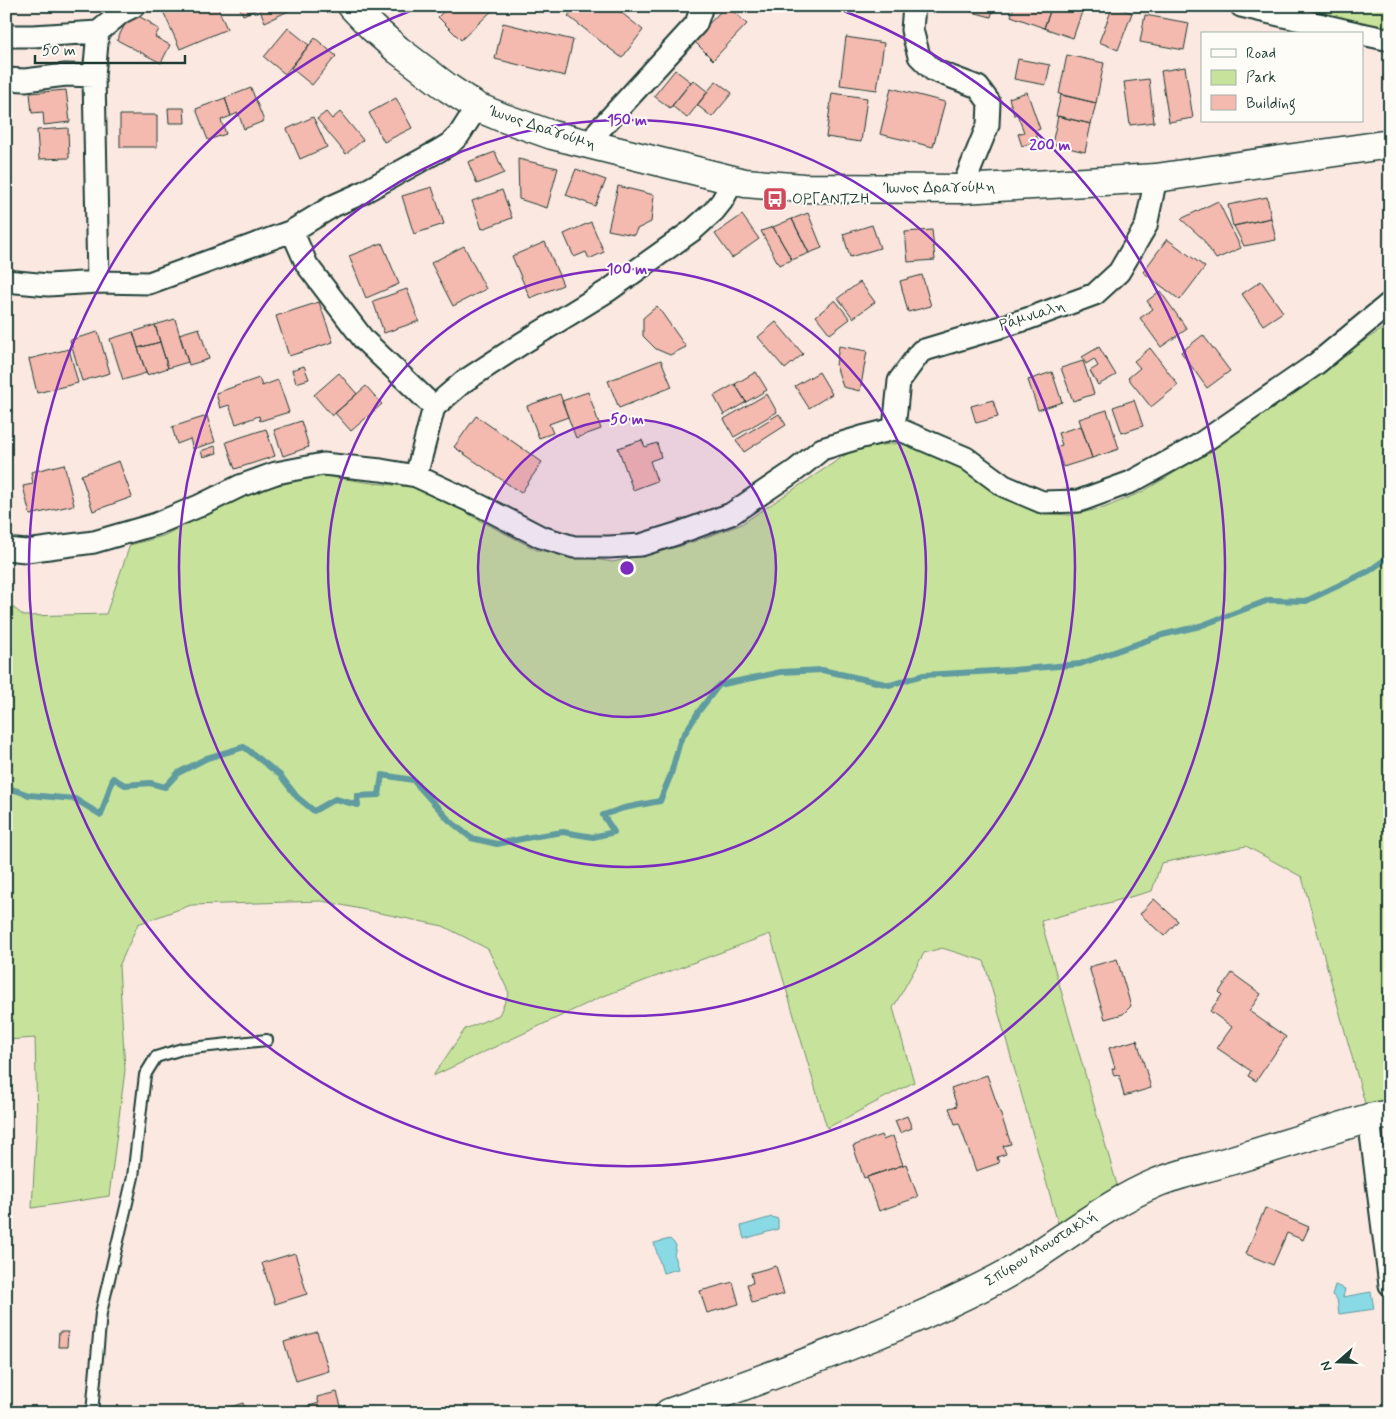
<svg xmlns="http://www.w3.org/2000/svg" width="1396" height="1419" font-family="Mynerve,sans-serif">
<rect width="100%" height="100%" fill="#fae8e1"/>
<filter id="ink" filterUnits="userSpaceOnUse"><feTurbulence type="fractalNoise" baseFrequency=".02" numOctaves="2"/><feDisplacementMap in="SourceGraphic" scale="10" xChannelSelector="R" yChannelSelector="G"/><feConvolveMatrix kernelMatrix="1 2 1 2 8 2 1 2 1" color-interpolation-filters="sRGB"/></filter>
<g filter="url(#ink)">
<path fill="#c7e39b" stroke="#739068" d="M1262,6H1390V40Z
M1390,323V1100L1366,1107L1302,877L1246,846L1161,863L1152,891L1041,921L1117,1185L1059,1227L984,961L942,948L924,953L893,1008L914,1082L827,1128L770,934L601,997L433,1076L465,1029L499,1015L509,993L488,949L443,926L322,901L191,905L138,924L119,966L125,1070L109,1196L32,1208L37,1118L35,1038L6,1040V602L24,616L106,614L130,545L163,536L245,494L318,475L372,483L427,488L477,519L537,550L613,562L681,546L740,525L856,448L901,443L938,455L972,475L1004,498L1037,513L1070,515L1104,508L1142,492L1214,449L1276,406L1321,371Z"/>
<path fill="#8adae6" stroke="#5f9b9f" d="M772,1217L778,1219V1229L744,1239L741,1226Z
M670,1239L676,1245L674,1256L678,1269L663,1273L654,1243Z
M1335,1285L1345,1289L1343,1297L1371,1292L1374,1309L1339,1314L1337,1299L1332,1295Z"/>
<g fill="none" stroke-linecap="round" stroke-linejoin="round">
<path stroke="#5f9b9f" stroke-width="6" d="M6,787L29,795L75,799L101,815L113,778L125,785L150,783L165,787L178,773L207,758L244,747L280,775L297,797L314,811L335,799L358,805L357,796L379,795L382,775L413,780L449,820L471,838L497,844L531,837L563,832L593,837L614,832L603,815L624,808L660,801L671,774L680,741L699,711L719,685L781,672L822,670L890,685L923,675L1013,670L1080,664L1162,635L1200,626L1269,600L1306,601L1369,571L1390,556"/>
</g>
<path fill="#f4b9af" stroke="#1f3d34" d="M175,6H217L227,29L180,49L163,11Z
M239,6H297V7L265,22L259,8L243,15Z
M449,6H497L461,40L438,17Z
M576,6H613L643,30L622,58L568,16Z
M726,6H728L747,24L713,60L693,40Z
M950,6H994L991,17Z
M1014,6H1052L1044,28L1011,16Z
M1052,6H1084L1073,38L1044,28Z
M1113,6L1132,13L1118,50L1099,42Z
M131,12L151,23V25L159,29L155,37L170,45L161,63L117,40Z
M1145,15L1189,23L1184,50L1140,42Z
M503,23L573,40L565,76L495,59Z
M288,28L309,45L285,74L264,57Z
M846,37L884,43L877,90L840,85Z
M315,38L336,56L312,85L291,68Z
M1067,55L1104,63L1096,103L1059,94Z
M1018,59L1050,65L1046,85L1014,79Z
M1185,67L1193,118L1169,122L1161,71Z
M675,70L691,82L670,108L654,96Z
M1149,79L1154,122L1130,125L1124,82Z
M693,80L708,92L687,118L672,106Z
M716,81L732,93L712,117L697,105Z
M251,88L264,121L244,129L238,113L231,116L225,98Z
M891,88L945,102L933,147L880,134Z
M66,90L70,122L44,125L43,112L32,113L30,93Z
M1027,92L1040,129L1035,131L1038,141L1022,146L1018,134L1024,132L1017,114L1014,115L1009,98Z
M832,93L867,98L861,142L826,137Z
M1061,95L1096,103L1091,124L1056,116Z
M225,98L231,116L221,120L226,134L208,140L196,109Z
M396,98L412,128L384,142L369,113Z
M168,108H184L185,123H169Z
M326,112L332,119L340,112L363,140L346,154L317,119Z
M120,115H157V147H120Z
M1058,116L1091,124L1085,152L1052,144Z
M313,117L327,147L300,159L287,129Z
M68,128L69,158L39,159L37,130Z
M495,152L504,173L477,184L468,162Z
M518,159L558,168L547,208L519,199Z
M576,169L606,180L595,206L566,195Z
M618,186L654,195L651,222L637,229L634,235L608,230Z
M432,187L444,224L414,234L402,196Z
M502,190L512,218L482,229L472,201Z
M1267,197L1271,218L1233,226L1228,205Z
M1218,201L1241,248L1216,259L1202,238L1181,219Z
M808,213L822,248L809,253L792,219Z
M742,215L759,239L732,258L715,234Z
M1271,218L1276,240L1244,246L1234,226Z
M792,219L809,253L792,260L773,227Z
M591,222L604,252L589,259L586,252L574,257L564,234Z
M872,225L880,248L850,257L843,234Z
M773,227L792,260L779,265L761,231Z
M932,230L935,260L908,262L905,232Z
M1167,239L1205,267L1180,300L1143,272Z
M545,242L563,285L530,298L512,256Z
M382,243L399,284L366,298L349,256Z
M464,246L486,289L453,306L431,263Z
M922,275L931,306L908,312L900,281Z
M1261,281L1283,312L1263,325L1242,294Z
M860,282L875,302L853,318L838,298Z
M407,289L419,321L384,333L373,301Z
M1160,291L1187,329L1161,347L1140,318L1153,309L1147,301Z
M835,300L850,319L830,334L816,316Z
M319,302L333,342L289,356L276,316Z
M657,306L686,347L670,355L656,349L643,336V318Z
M175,319L188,362L168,368L155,325Z
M776,322L803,354L785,369L758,337Z
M155,325L160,342L138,348L133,332Z
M199,328L209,359L189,365L179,334Z
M98,332L110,373L82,381L70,340Z
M133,332L146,373L123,380L110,339Z
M1203,335L1230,371L1207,388L1181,352Z
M160,342L168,368L147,375L138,348Z
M839,346L867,351L860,391L843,387L836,365Z
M1099,347L1116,375L1098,385L1090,371L1098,366L1094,359L1086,364L1082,357Z
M1150,348L1178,385L1151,407L1128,378L1140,368L1134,361Z
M69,349L78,383L37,393L29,359Z
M661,360L672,387L619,408L608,381Z
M1083,361L1094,394L1073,401L1061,368Z
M304,366L309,379L296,383L292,370Z
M756,372L767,390L746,402L735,384Z
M819,372L832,394L809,408L795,386Z
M1052,372L1062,402L1038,410L1028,380Z
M339,373L357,394L332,416L314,395Z
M259,378L262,386L278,380L289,412L260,421L259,416L236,424L229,405L220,408L216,393Z
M735,384L746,402L724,415L714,396Z
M366,386L382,404L351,431L335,413Z
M588,392L601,429L576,438L562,401Z
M560,394L568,417L549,424L553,433L539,438L527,406Z
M767,394L777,412L734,437L724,419Z
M993,400L998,417L976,423L971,406Z
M1134,400L1143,426L1122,433L1113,407Z
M1107,410L1119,449L1092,458L1079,419Z
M779,414L786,425L744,452L736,440Z
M207,416L215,442L193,449L190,439L177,444L172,427Z
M476,416L542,462L521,493L454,447Z
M301,421L309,447L283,456L274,430Z
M1081,426L1092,458L1063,467L1056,447L1062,445L1058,433Z
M266,429L275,456L235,469L226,442Z
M642,440L645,447L657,443L661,457L650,461L657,481L633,490L618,448Z
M215,446L217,453L203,457L201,451Z
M119,461L132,497L93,511L81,475Z
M64,464L74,505L30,515L23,486L33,484L31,472Z
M1154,899L1178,921L1164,936L1140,914Z
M1117,959L1131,1006L1123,1014L1105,1019L1089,967Z
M1232,973L1261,994L1249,1011L1286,1037L1256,1081L1248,1076L1251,1071L1217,1048L1232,1027L1210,1011L1222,995L1219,992Z
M1137,1040L1151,1088L1124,1096L1119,1075L1114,1076L1112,1069L1115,1068L1109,1048Z
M987,1075L1011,1144L1003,1146L1006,1154L997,1157L999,1163L976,1171L959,1123L955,1124L949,1108L957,1106L951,1088Z
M907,1116L912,1128L900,1133L895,1121Z
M881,1135L883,1140L893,1136L903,1165L864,1178L853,1146Z
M906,1164L918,1197L879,1211L867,1177Z
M1265,1208L1309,1227L1303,1240L1287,1233L1273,1265L1246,1254Z
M295,1253L307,1294L275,1304L262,1263Z
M776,1266L784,1294L752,1303L747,1284L753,1283L751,1273Z
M733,1282L739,1304L707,1313L700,1291Z
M59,1332H68L67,1347H58Z
M317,1332L329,1371L296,1381L284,1342Z
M337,1392L343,1413H303L302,1408L319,1403L317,1397Z
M243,1403L246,1413H212Z"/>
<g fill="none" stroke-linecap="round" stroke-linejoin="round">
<defs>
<path id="lane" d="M92,1413L101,1313L133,1177L145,1075L156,1057L182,1049L267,1040"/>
<path id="street" d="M914,6L912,30L919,56L933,70L978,87L989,102L988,125L962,189
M1241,6L1361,34
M1362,34L1390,40
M6,36H33L98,32L122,12L134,6
M6,79L25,80L66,75L94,76
M591,145L599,130L696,24L701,9L700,6
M292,231L307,265L364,340L434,407
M6,281L48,285L98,282L149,283L292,231L333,206L362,193L438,151L451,143L459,135L477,107
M98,282L94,76L98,32
M894,429L899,381L921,351L1027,319L1095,294L1119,272L1146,226L1156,178
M416,476L434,407L463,382L521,344L609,290L693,230L714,211L722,201L727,192L731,180
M6,549L26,551L94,542L156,524L199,506L240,486L276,473L323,464L381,470L416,476L481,506L541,537L574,547H609L641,545L676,534L731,514L796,470L822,449L862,437L894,429L903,431L966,458L1004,486L1042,502L1079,501L1131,482L1197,446L1316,364L1390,303
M1369,1118L1390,1285"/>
<path id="secondary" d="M352,6L373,28L398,50L448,88L477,107L501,117L552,135L745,183L803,188L962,189L1051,184L1156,178L1390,144
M669,1413C781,1372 894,1333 999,1278C1053,1249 1099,1207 1156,1183C1178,1174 1203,1169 1226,1162C1274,1147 1321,1133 1369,1118L1390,1114"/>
</defs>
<use href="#lane" stroke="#1f3d34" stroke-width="14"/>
<use href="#street" stroke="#1f3d34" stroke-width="25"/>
<use href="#secondary" stroke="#1f3d34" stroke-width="31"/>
<use href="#lane" stroke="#fdfcf7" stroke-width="10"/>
<use href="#street" stroke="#fdfcf7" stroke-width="21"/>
<use href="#secondary" stroke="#fdfcf7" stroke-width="28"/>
</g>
</g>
<circle cx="627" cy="568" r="149" fill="#7b2cbf" fill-opacity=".12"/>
<g fill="none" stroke="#7b2cbf" stroke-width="2.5">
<circle cx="627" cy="568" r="149"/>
<circle cx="627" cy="568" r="299"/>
<circle cx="627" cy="568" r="448"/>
<path d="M836 8A598 598 0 1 1 418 8"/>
</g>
<defs>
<symbol id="bus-square" viewBox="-11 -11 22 22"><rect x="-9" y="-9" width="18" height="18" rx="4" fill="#d1495b" stroke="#fdfcf7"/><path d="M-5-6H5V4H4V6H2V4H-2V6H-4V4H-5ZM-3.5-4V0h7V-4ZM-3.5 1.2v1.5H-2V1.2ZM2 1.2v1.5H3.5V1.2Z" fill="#fff"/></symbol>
</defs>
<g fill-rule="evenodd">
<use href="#bus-square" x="761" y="185" width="28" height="28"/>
</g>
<g text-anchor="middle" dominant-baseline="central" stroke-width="4" stroke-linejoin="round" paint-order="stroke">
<g font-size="15" fill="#1f3d34" stroke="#fdfcf7">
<text transform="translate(542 128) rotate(18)">Ίωνος Δραγούμη</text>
<text transform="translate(939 188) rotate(-1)">Ίωνος Δραγούμη</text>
<text transform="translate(1032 316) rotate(-18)">Ράμνιαλη</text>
<text transform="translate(1041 1249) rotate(-32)">Σπύρου Μουστακλή</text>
</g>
<g font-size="15" fill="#1f3d34" stroke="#fdfcf7" text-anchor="start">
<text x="792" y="199">ΟΡΓΑΝΤΖΗ</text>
</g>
</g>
<circle cx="627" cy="568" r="8" fill="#7b2cbf" stroke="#fdfcf7" stroke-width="2.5"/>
<g font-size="15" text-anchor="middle" font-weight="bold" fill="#7b2cbf" stroke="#fdfcf7" stroke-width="4" stroke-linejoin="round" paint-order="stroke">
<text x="627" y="125">150 m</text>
<text x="1050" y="150">200 m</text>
<text x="627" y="274">100 m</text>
<text x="627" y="424">50 m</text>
</g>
<rect width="1396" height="1419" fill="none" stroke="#fdfcf7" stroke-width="25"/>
<rect x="12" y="12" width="1371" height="1394" fill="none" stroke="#1f3d34" stroke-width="2" filter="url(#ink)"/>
<rect x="1201" y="32" width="162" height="90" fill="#fdfcf7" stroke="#a4b0a9"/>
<rect x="1211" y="49" width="25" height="8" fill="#fdfcf7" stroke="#a4b0a9"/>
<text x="1246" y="58" font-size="15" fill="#1f3d34">Road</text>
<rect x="1211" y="70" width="25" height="15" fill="#c7e39b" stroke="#a4b0a9"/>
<text x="1246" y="82" font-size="15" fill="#1f3d34">Park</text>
<rect x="1211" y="95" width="25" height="15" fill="#f4b9af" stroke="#a4b0a9"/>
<text x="1246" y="108" font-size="15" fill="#1f3d34">Building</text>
<g transform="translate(1338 1362) rotate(250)" stroke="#fdfcf7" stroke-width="4" paint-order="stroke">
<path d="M0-4L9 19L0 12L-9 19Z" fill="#1f3d34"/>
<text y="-8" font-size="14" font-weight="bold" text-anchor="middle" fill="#1f3d34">N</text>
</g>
<path d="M35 55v8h150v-8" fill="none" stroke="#1f3d34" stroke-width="2.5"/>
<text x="42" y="55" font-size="15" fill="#1f3d34" stroke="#fdfcf7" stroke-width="4" paint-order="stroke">50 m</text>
</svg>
